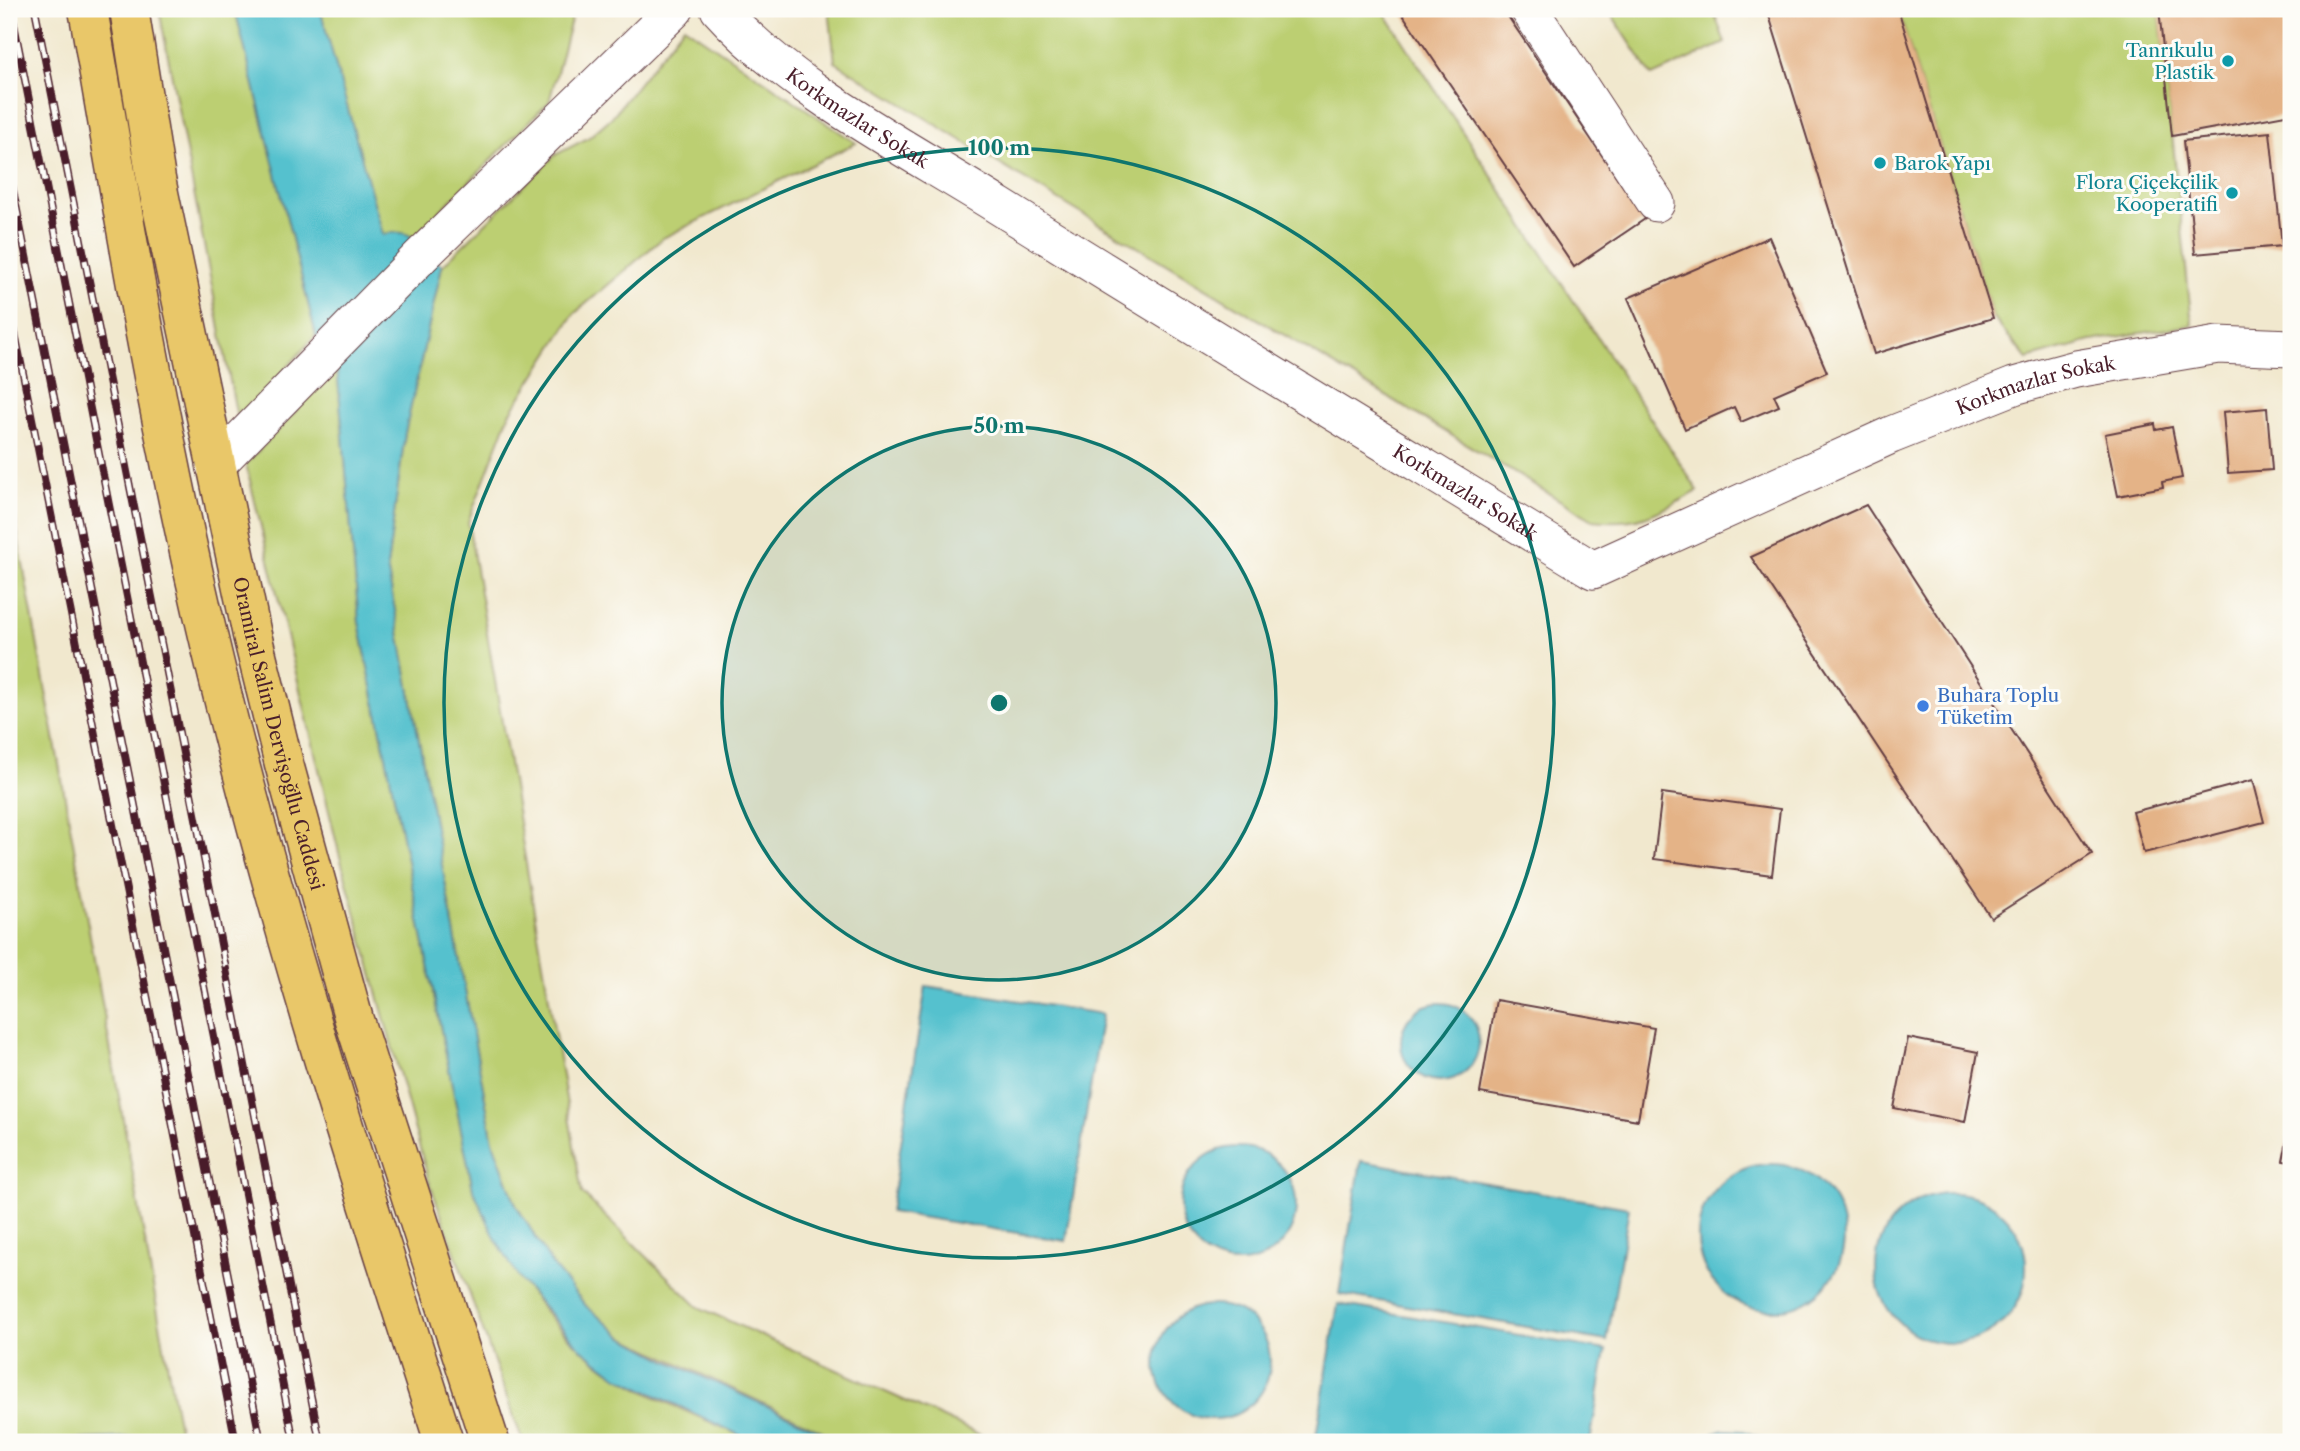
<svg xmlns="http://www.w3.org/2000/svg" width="2300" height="1451" font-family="'Libre Caslon Text',serif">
<rect width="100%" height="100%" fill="#fdfcf7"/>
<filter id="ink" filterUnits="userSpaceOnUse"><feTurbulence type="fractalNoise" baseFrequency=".0143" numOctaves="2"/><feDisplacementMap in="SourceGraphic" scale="14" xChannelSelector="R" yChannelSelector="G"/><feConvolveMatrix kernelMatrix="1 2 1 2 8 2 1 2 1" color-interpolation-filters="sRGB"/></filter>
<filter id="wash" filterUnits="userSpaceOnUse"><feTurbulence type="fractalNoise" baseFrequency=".00686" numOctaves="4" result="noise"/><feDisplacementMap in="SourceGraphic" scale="28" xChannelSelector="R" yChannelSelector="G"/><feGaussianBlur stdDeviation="1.57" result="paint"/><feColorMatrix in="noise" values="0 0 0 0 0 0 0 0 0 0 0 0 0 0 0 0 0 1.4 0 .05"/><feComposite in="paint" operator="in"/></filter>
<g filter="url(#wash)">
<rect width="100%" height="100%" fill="#f1e8ce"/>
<path fill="#bccf72" stroke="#83774e" stroke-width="2" d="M159,9H235L316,335L238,423Z
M320,9H574L549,102L390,261Z
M829,9H1382L1698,491C1659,512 1639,526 1593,520L1014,173L835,62Z
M1608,9H1713L1725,43L1652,76Z
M1898,9H2159L2192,325L2091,341L2027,359L1993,318Z
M684,26L856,143L663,238L574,314L509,415L468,522L582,1193L698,1307L996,1442H845L623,1337L586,1306L553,1266L516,1205L493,1142L387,567L405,433L442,266L555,155L588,138L611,118Z
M337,367L359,622L473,1189C506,1262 548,1334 619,1377C661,1403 710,1421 754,1442H523L428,1178L339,853L246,464Z
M9,487L180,1435L9,1442Z"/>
<path fill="#55c1ce" stroke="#50707c" stroke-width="2" d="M235,9H320L383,235C411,225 424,247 442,266L405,433L387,567L493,1142L516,1205L553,1266L586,1306L623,1337L666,1360L845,1442H754L618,1377L580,1348L520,1280L496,1240L473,1189L359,622L337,367L316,335Z
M926,986L1102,1014L1066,1241L890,1212Z
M1401 1042a39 39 0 1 1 78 0a39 39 0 1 1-78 0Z
M1180 1205a58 58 0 1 1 116 0a58 58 0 1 1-116 0Z
M1361,1161L1629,1208L1607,1341L1339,1294Z
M1698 1237a73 73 0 1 1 146 0a73 73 0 1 1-146 0Z
M1876 1268a75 75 0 1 1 150 0a75 75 0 1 1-150 0Z
M1338,1304L1606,1350L1590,1442H1350L1316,1436Z
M1156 1362a57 57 0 1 1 114 0a57 57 0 1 1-114 0Z
M1723,1430L1744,1431L1771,1442H1691Z
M180,1435L219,1442H37Z"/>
<g id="blocks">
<path fill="#e4b387" d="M1399,9H1503L1645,219L1574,267Z
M1767,9H1898L1993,318L1874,354Z
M2159,9H2291V114L2172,136Z
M2270,132L2282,246L2195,254L2183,141Z
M1769,237L1827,372L1774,395L1779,406L1741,422L1734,407L1685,429L1628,298Z
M2267,408L2272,470L2228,473L2223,412Z
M2155,424L2156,430L2172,427L2182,478L2162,482L2163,487L2118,496L2105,434Z
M1866,505L2092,854L1991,918L1751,557Z
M2253,780L2264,822L2144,853L2133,812Z
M1662,793L1780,809L1772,875L1654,859Z
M1496,1000L1654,1028L1638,1120L1480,1093Z
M1908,1038L1978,1052L1965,1122L1894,1108Z
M2290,1127H2291V1162L2283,1161Z"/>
</g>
</g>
<g filter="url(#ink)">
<use href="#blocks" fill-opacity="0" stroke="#633d43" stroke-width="2"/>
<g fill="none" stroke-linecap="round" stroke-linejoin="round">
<defs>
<g id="minor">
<path id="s1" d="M719,9C789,88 908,149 999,206C1196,329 1395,449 1593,570L1891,435L2014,386L2076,369L2218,345L2291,348"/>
<path d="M1529,9L1656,203"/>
<path d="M215,466L421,256L675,9"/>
</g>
<g id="major">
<path d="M88,9C124,221 160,434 210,644C274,914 359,1178 444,1442"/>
<path id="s2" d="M129,9L156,179L252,635L284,764L354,1020L490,1442"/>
</g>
</defs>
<use href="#minor" stroke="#633d43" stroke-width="39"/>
<use href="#major" stroke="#633d43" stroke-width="41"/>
<use href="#minor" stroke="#fff" stroke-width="37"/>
<use href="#major" stroke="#e9c769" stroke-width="38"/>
<defs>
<path id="rail" d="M11,9L294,1442
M35,9L320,1442
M9,170L261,1442
M9,303L236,1442"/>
</defs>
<use href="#rail" stroke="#4a1f2b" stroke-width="8"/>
<use href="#rail" stroke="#fdfcf7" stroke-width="5" stroke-dasharray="16" stroke-linecap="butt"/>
</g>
</g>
<circle cx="999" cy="703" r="277" fill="#0f766e" fill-opacity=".12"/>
<g fill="none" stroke="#0f766e" stroke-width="3.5">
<circle cx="999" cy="703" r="277"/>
<circle cx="999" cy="703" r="555"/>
</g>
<g fill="#0f9aa8" stroke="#fdfcf7" stroke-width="2.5">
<circle cx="2228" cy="61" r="7"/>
<circle cx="1880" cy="163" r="7"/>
<circle cx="2232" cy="193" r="7"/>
</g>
<circle fill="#3f7fe0" stroke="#fdfcf7" stroke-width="2.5" cx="1923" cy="706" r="7"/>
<g text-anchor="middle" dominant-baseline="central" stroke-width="6" stroke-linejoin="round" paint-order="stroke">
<g font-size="19" fill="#0d838f" stroke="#fdfcf7" text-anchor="end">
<text x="2214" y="50">Tanrıkulu<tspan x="2214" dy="22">Plastik</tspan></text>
<text x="1894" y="163" text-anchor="start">Barok Yapı</text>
<text x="2218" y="182">Flora Çiçekçilik<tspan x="2218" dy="22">Kooperatifi</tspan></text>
</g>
<g font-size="19" fill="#4a1f2b" stroke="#fdfcf7">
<text stroke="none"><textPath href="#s1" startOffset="177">Korkmazlar Sokak</textPath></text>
<text stroke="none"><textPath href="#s1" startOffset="1521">Korkmazlar Sokak</textPath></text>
<text stroke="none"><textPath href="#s1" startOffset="891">Korkmazlar Sokak</textPath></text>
<text stroke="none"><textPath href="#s2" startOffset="740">Oramiral Salim Dervişoğllu Caddesi</textPath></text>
</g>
<g font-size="19" fill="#366cbe" stroke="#fdfcf7" text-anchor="start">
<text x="1937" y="695">Buhara Toplu<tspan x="1937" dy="22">Tüketim</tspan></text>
</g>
</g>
<circle cx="999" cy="703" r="10" fill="#0f766e" stroke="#fdfcf7" stroke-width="3.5"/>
<g font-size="21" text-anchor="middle" font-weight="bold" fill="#0f766e" stroke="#fdfcf7" stroke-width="6" stroke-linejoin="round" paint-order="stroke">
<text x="999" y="155">100 m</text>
<text x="999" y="433">50 m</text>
</g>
<rect width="2300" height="1451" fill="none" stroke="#fdfcf7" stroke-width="35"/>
</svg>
